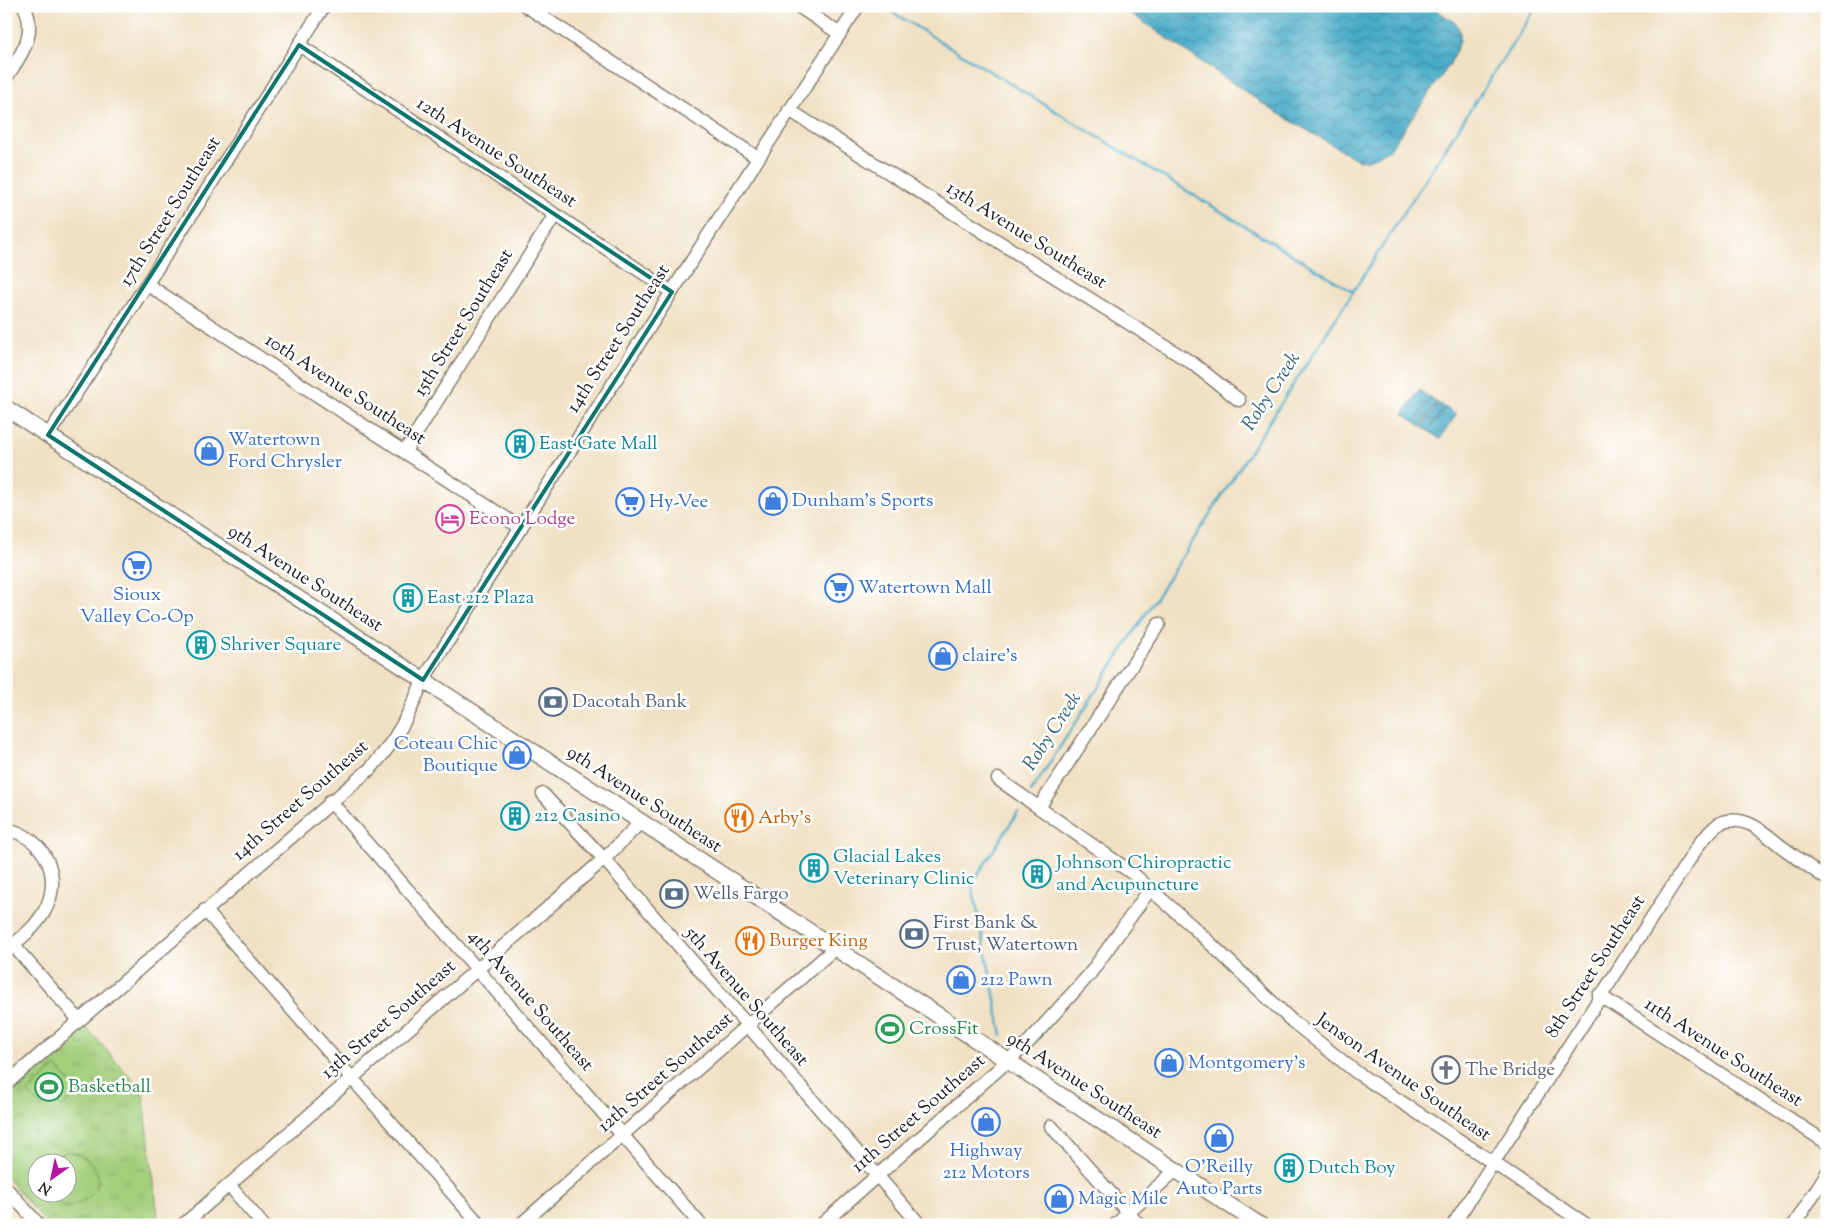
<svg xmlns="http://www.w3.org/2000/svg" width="1833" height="1231" font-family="'Sorts Mill Goudy',serif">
<defs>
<pattern id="grass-tufts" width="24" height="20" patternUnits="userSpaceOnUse" patternTransform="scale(1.25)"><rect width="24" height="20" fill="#a3cf7c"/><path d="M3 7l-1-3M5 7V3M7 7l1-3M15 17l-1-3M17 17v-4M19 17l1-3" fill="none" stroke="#8cb16b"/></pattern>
<pattern id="water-waves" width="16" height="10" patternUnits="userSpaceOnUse" patternTransform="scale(1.25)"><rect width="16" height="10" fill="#49abc8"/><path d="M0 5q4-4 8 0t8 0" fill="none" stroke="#3c8aa2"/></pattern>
</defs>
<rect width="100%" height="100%" fill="#fff"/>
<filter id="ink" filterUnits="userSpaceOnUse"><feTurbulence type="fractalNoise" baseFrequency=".02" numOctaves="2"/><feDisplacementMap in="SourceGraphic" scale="10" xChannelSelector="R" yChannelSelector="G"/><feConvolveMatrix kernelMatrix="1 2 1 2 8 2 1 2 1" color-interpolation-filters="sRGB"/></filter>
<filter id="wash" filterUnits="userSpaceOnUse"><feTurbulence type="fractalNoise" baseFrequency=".0096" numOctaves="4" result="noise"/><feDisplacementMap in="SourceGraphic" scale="20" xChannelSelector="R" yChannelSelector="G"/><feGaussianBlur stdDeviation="1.12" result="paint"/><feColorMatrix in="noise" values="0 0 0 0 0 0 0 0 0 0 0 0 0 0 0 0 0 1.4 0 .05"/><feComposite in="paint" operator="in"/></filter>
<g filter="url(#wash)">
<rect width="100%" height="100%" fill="#f1e1c4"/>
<path fill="url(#grass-tufts)" stroke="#60764c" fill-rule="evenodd" d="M85,1026L143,1092L159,1225H48L6,1177V1094ZM38,1164H68V1194H38Z"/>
<path fill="#a3cf7c" stroke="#60764c" d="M56,1066L79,1092L62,1107L53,1098L42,1108L28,1092Z
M69,1151C101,1159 111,1190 75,1205C71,1206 68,1208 64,1206C58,1204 53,1197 48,1194H68V1164L51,1163L62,1154Z"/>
<path fill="url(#water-waves)" stroke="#326472" d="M1120,6H1430L1456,23L1460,31V41L1450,64L1390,149L1369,160H1358L1269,108Z
M1419,390L1431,398L1417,418L1431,398L1437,402L1421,426L1403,414Z
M1438,403L1444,407L1431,427L1445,407L1456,415L1440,439L1422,427Z"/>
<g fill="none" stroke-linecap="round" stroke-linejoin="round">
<path stroke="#49abc8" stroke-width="2.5" d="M882,6L1352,291
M1031,792L1537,6
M1002,1035L972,884L1018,812"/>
</g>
</g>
<g filter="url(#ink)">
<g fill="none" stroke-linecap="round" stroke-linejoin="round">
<defs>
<path id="minor" d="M526,6L758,158
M798,6L840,34
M299,45L672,292
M6,78C21,55 38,34 24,6
M789,110L1192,363L1239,400
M148,285L521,528
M48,435C143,294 232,149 324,6
M405,451L555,215
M998,779L1132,873L1192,926L1292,1021L1356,1072L1587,1225
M543,794L604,859L920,1225
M330,801L701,1225
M1040,806L1159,624
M6,829C45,837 64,877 44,912C35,928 20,939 6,951
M205,910L480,1225
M13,945L79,1020
M1599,995L1827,1143
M6,1084L371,768C396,741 410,713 423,680L718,220L858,6
M1051,1126L1139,1225
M229,1185L263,1225
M6,1188L39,1225
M183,1225L604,859L641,822
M520,1225L835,948
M821,1225L1026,1045L1089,975L1151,888
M1115,1225L1176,1170
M1453,1225L1700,843C1707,836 1714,825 1723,822C1748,815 1765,834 1782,847C1797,858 1812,869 1827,879
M1794,1225L1827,1173"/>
<path id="major" d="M6,408L1260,1225"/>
</defs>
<use href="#minor" stroke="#867e70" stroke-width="15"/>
<use href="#major" stroke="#867e70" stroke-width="18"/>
<use href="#minor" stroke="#fff" stroke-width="12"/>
<use href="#major" stroke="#fff" stroke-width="15"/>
</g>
</g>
<path fill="none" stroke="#0f766e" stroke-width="4" stroke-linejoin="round" d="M299,45L672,292L423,680L48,435Z"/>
<defs>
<symbol id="building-ring" viewBox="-11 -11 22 22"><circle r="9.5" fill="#fff" stroke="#0f9aa8" stroke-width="1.5"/><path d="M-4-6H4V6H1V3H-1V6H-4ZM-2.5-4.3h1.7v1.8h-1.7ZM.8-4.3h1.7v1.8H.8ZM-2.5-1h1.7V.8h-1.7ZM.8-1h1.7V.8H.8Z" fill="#0f9aa8"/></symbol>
<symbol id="shop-ring" viewBox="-11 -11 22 22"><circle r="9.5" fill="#fff" stroke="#3f7fe0" stroke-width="1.5"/><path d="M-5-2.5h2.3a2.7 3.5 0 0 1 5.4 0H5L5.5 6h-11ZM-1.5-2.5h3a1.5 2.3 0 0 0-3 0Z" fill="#3f7fe0"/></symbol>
<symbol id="supermarket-ring" viewBox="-11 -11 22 22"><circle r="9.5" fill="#fff" stroke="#3f7fe0" stroke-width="1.5"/><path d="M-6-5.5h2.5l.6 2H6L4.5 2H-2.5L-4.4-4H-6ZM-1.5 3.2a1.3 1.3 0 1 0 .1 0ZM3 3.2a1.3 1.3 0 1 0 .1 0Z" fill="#3f7fe0"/></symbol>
<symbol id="hotel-ring" viewBox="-11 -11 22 22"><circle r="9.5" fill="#fff" stroke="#d1479c" stroke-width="1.5"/><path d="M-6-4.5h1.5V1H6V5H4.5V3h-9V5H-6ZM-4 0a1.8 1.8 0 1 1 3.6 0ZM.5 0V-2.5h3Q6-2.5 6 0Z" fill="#d1479c"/></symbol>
<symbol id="bank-ring" viewBox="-11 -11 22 22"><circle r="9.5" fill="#fff" stroke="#5c6f8a" stroke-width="1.5"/><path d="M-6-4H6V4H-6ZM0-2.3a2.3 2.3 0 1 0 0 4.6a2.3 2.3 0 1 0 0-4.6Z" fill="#5c6f8a"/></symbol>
<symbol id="restaurant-ring" viewBox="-11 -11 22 22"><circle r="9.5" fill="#fff" stroke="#e8710a" stroke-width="1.5"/><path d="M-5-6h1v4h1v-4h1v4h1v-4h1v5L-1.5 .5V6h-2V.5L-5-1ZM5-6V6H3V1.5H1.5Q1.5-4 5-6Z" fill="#e8710a"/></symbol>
<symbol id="stadium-ring" viewBox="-11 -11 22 22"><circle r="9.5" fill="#fff" stroke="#2e9e5b" stroke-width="1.5"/><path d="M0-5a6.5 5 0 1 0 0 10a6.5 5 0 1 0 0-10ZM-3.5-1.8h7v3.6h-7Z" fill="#2e9e5b"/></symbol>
<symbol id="church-ring" viewBox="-11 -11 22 22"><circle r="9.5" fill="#fff" stroke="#6b7280" stroke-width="1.5"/><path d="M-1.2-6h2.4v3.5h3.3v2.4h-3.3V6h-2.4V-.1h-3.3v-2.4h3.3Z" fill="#6b7280"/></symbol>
</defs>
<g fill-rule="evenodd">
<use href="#building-ring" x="504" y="428" width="32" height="32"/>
<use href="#shop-ring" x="193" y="435" width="32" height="32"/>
<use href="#shop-ring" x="757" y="485" width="32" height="32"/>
<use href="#supermarket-ring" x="614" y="486" width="32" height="32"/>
<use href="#hotel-ring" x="434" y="503" width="32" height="32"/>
<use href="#supermarket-ring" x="121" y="550" width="32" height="32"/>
<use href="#supermarket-ring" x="823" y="572" width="32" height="32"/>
<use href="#building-ring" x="392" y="582" width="32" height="32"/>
<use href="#building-ring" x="185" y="629" width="32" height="32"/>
<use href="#shop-ring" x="927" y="640" width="32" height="32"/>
<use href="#bank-ring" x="537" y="686" width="32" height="32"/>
<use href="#shop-ring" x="501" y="739" width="32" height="32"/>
<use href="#building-ring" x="499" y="800" width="32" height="32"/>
<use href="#restaurant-ring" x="723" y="802" width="32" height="32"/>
<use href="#building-ring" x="798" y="852" width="32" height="32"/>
<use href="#building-ring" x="1021" y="858" width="32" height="32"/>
<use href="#bank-ring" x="658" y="878" width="32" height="32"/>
<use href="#bank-ring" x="898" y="918" width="32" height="32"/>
<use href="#restaurant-ring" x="734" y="925" width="32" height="32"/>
<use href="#shop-ring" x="945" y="964" width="32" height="32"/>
<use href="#stadium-ring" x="874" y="1013" width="32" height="32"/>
<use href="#shop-ring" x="1153" y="1047" width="32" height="32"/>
<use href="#church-ring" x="1430" y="1054" width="32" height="32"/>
<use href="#stadium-ring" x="33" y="1071" width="32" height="32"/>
<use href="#shop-ring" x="970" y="1106" width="32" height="32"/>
<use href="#shop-ring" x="1203" y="1122" width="32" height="32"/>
<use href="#building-ring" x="1273" y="1152" width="32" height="32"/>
<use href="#shop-ring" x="1043" y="1183" width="32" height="32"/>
</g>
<g text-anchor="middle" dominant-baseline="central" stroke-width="5" stroke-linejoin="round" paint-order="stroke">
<g font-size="19" fill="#1c1c1c" stroke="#fff">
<text transform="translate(496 153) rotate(33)">12th Avenue Southeast</text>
<text transform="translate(171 212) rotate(-58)">17th Street Southeast</text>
<text transform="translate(1026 236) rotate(32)">13th Avenue Southeast</text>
<text transform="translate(464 323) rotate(-58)">15th Street Southeast</text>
<text transform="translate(619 339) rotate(-57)">14th Street Southeast</text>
<text transform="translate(345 390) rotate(33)">10th Avenue Southeast</text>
<text transform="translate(305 579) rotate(33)">9th Avenue Southeast</text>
<text transform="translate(644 800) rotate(33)">9th Avenue Southeast</text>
<text transform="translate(301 801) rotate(-41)">14th Street Southeast</text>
<text transform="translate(1596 967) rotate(-57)">8th Street Southeast</text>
<text transform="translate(746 997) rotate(49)">5th Avenue Southeast</text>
<text transform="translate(530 1001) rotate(49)">4th Avenue Southeast</text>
<text transform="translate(389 1020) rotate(-41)">13th Street Southeast</text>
<text transform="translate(1723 1053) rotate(33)">11th Avenue Southeast</text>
<text transform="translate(666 1073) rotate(-41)">12th Street Southeast</text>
<text transform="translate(1403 1078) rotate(35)">Jenson Avenue Southeast</text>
<text transform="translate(1084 1086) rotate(33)">9th Avenue Southeast</text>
<text transform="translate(919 1114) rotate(-41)">11th Street Southeast</text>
</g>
<g font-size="19" fill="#366cbe" stroke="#fff" text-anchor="start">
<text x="228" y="440">Watertown<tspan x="228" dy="22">Ford Chrysler</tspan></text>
<text x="792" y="501">Dunham's Sports</text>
<text x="649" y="502">Hy-Vee</text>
<text x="858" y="588">Watertown Mall</text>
<text x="137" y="595" text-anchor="middle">Sioux<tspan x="137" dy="22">Valley Co-Op</tspan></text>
<text x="962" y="656">claire's</text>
<text x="498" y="744" text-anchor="end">Coteau Chic<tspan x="498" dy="22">Boutique</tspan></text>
<text x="980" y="980">212 Pawn</text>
<text x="1188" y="1063">Montgomery's</text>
<text x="986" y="1151" text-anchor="middle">Highway<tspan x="986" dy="22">212 Motors</tspan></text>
<text x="1219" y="1167" text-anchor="middle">O'Reilly<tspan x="1219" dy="22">Auto Parts</tspan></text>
<text x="1078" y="1199">Magic Mile</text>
</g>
<g font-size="19" fill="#0d838f" stroke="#fff" text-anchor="start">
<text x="539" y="444">East Gate Mall</text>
<text x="427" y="598">East 212 Plaza</text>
<text x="220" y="645">Shriver Square</text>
<text x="534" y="816">212 Casino</text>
<text x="833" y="857">Glacial Lakes<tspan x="833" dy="22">Veterinary Clinic</tspan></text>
<text x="1056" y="863">Johnson Chiropractic<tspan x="1056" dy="22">and Acupuncture</tspan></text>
<text x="1308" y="1168">Dutch Boy</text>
</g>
<g font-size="19" fill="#b23c85" stroke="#fff" text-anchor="start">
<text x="469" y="519">Econo Lodge</text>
</g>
<g font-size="19" fill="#4e5e75" stroke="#fff" text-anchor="start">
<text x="572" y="702">Dacotah Bank</text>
<text x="693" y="894">Wells Fargo</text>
<text x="933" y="923">First Bank &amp;<tspan x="933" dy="22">Trust, Watertown</tspan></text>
</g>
<g font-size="19" fill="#c56008" stroke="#fff" text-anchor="start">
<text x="758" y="818">Arby's</text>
<text x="769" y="941">Burger King</text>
</g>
<g font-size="19" fill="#27864d" stroke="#fff" text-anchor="start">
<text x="909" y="1029">CrossFit</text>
<text x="68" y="1087">Basketball</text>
</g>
<g font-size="19" fill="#5b616d" stroke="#fff" text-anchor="start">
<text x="1465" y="1070">The Bridge</text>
</g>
<g font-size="20" font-style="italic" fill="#326472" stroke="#fff">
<text transform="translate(1272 392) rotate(-57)">Roby Creek</text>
<text transform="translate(1053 732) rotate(-57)">Roby Creek</text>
</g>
</g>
<rect width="1833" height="1231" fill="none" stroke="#fff" stroke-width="25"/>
<g transform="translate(52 1178) rotate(213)"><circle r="24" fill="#ffffff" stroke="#a4a4a4"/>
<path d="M0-4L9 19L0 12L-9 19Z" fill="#b5179e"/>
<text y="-8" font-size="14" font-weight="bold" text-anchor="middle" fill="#1c1c1c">N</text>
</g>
</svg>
